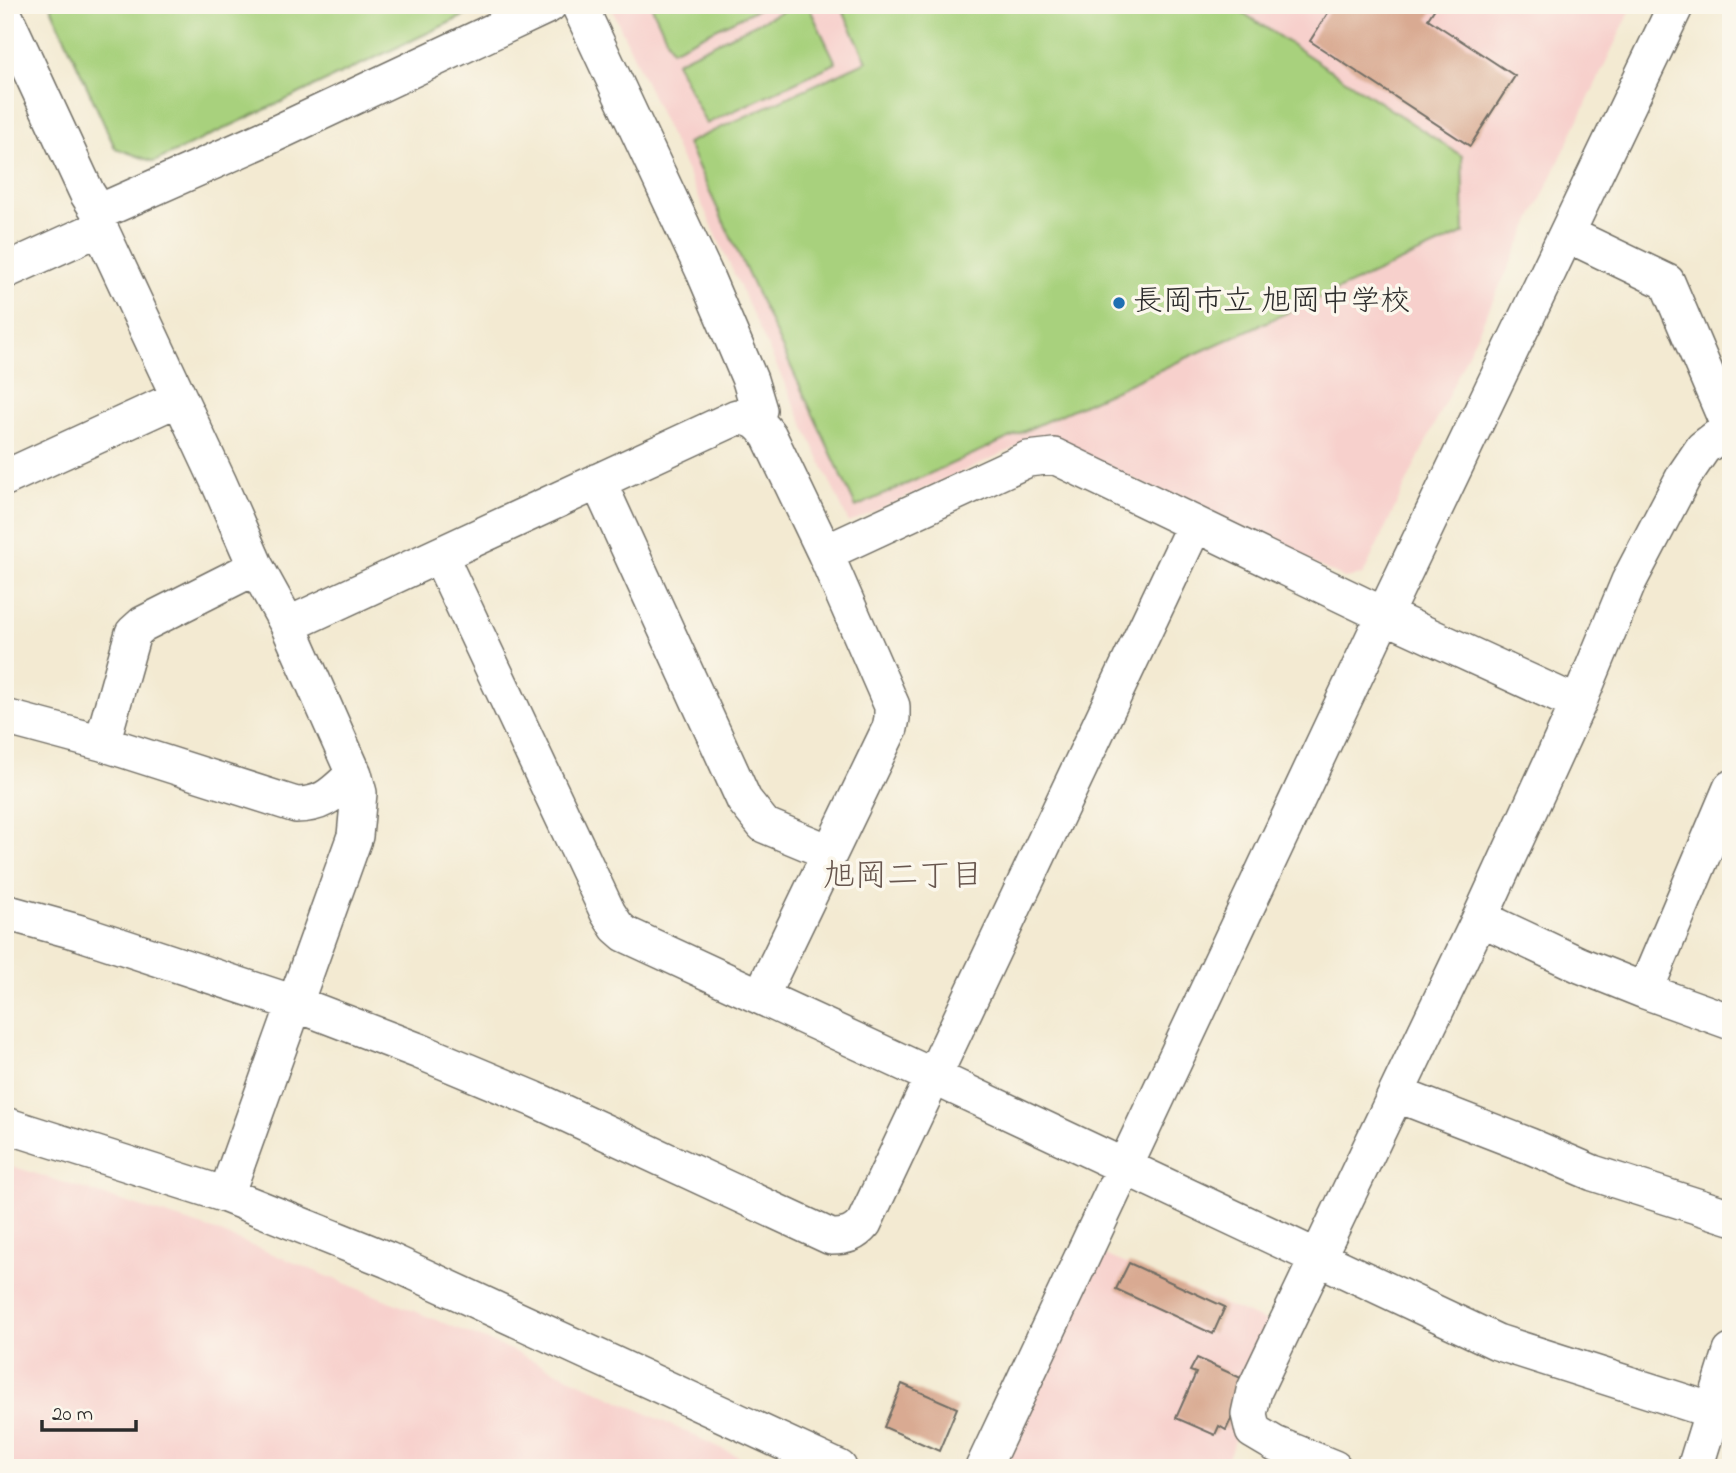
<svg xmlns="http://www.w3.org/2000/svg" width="1736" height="1473" font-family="'Indie Flower','Klee One',sans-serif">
<rect width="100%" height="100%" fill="#fbf7ec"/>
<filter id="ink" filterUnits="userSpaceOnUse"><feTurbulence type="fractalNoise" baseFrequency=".0143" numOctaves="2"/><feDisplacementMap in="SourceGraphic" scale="14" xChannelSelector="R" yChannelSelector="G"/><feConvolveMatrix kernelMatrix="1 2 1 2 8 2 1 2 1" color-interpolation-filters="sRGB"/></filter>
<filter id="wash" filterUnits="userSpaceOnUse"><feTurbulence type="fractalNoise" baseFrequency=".00686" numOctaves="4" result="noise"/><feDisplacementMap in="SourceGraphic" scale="28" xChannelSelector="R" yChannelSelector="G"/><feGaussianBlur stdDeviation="1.57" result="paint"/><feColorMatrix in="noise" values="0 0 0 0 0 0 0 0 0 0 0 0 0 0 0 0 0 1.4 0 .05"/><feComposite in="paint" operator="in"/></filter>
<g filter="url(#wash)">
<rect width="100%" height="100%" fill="#f3ead2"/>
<path fill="#f7d0cc" d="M610,5H1633L1363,575L1344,578L1041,436L849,523Z
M5,1164L213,1230L513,1351L763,1468H5Z
M1100,1253L1279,1327L1224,1468H1003Z"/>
<path fill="#a8d17d" stroke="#6a7e54" stroke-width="2" d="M50,5H487L154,162L115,148Z
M651,5H766L672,50Z
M795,5H808L836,63L706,124L676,62Z
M840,5H1231L1462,156L1464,233L856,507L687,143L867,61Z"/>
<g id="blocks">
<path fill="#d9aa92" d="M1333,5H1437L1428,19L1515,76L1470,146L1310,41Z
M1129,1263L1225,1307L1213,1334L1116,1289Z
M1197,1358L1243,1379L1235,1395L1241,1397L1226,1430L1219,1426L1215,1435L1176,1418L1196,1373L1190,1371Z
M902,1384L957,1408L939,1451L884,1427Z"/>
</g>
</g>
<g filter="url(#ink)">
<use href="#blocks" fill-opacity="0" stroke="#716e65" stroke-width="2"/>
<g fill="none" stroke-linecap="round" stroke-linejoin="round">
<defs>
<path id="minor" d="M579,5L704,272L750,380L759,410L755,421
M5,16L87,193L99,212L264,139L549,5
M1567,234L1667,282L1731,432
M5,271L100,228L219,483L256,567L288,625
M5,478L179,398
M598,481L744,800L764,825L829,852
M825,553L1028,459L1054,456L1384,615L1578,704
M440,556L608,913L617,927L625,934L932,1076L1497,1342L1713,1411
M5,717L102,743L296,805C325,805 334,792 354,774
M102,743L133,633L143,624L256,567
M5,912L81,933L294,1003L419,1051L534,1099L831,1237C846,1237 854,1235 864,1223L1195,524
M1480,918L1580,965L1645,991L1731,1022
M1645,991L1731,788
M1396,1094L1530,1146L1593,1173L1731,1217
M5,1125L226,1195L388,1260L839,1468
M226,1195L355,836L359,793L354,774L288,625L737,417C754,418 759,422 769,436L825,553L892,706V718L890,728L761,996
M983,1468L1384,615L1676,5
M1334,1468L1275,1444L1253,1431L1249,1414L1254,1391L1480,918L1578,704L1629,581L1684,476L1703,448L1729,428
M1695,1468L1731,1352"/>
</defs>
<use href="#minor" stroke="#716e65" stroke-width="38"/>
<use href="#minor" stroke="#fff" stroke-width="35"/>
</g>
</g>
<circle fill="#1f6fb2" stroke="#fbf7ec" stroke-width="2.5" cx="1119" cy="303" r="7"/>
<g text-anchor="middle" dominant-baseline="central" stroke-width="7" stroke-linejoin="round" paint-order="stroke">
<g font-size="30" fill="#2b2b2b" stroke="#fbf7ec" text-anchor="start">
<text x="1133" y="303">長岡市立 旭岡中学校</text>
</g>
<g font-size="32" fill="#68574f" stroke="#fbf7ec">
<text x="903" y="877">旭岡二丁目</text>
</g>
</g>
<rect width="1736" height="1473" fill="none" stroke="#fbf7ec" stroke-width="28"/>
<path d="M42 1420v10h94v-10" fill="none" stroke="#2b2b2b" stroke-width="3.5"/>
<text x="52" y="1420" font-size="21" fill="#2b2b2b" stroke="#fbf7ec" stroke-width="5" paint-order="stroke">20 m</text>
</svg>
